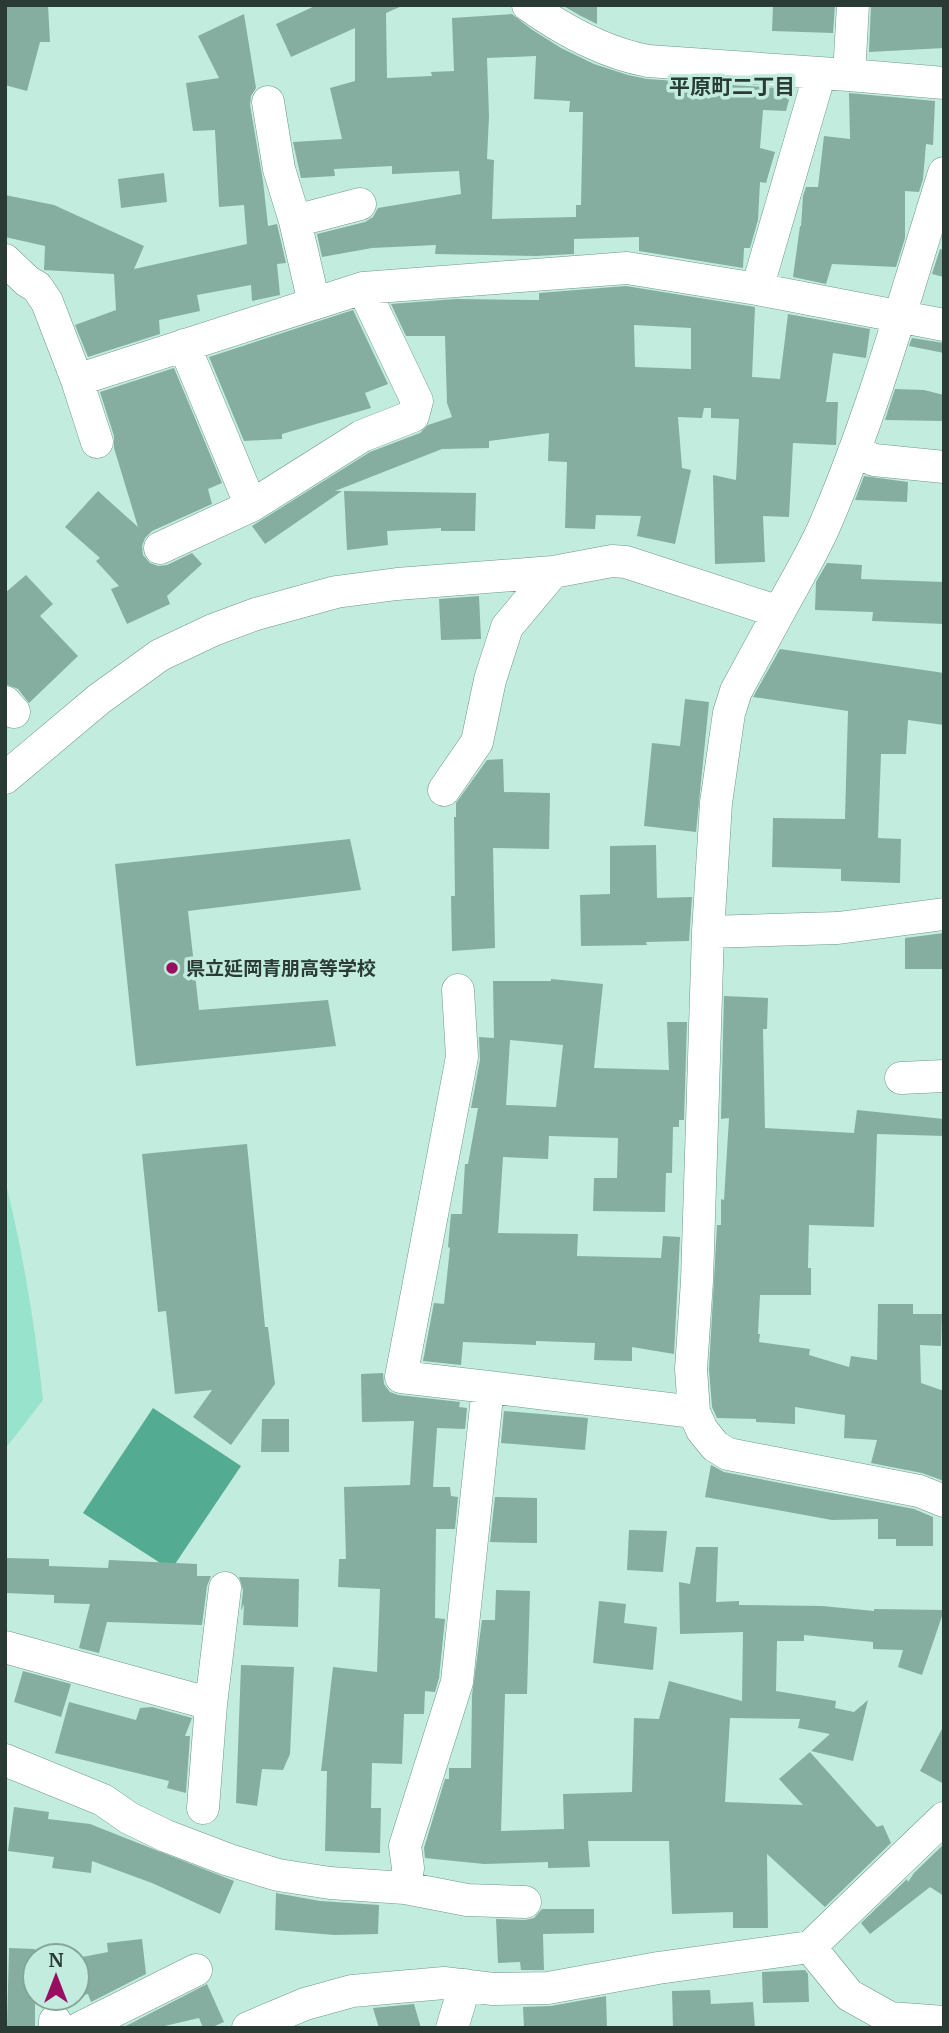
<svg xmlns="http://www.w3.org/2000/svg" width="949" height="2033" font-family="Merriweather,'Noto Sans JP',serif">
<rect width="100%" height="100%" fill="#c2ecde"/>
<path fill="#97e3cb" d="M5,1180C23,1252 35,1326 43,1400L5,1449Z"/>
<path fill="#53ab92" d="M153,1408L241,1466L171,1570L83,1513Z"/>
<path fill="#85aea0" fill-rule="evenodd" d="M5,5H48L50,42H40L27,91L5,85Z
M317,5L402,6L386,13L387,78L432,76L431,72L454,71L452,18L512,14L531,29L561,48L594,64L628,75L647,79L792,89L786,111L763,110L760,148L775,152L766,183L760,182L758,220L750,248H744L743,268L639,251V237L574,239V254L536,256L435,254L436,245L372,248L322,257L317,234L365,222L373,217L378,208L461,194L459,171L392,174V166L334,169L335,176L301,178L293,142L342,139L330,88L355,81V28L291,57L276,24ZM536,56L534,99L570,101L569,112H583L581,205H576V217L492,219L494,160L487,159L489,116L487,58Z
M562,5H597V24L579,15Z
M773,5H835L833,33L772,31Z
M871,5H944V48L869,52Z
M244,14L256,88L251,96L250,105L263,181L268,226L277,224L286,263L277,264L280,295L252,301L251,285L197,295L200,311L159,320L160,334L88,357L75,325L116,310L114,274L44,270L45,246L5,237V195L54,205L144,246L134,269L247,244L244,205L219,207L215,130L193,131L186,83L219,78L198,36Z
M849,93L935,101L933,145L926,144L923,179L919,192L905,191V238L896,267L832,264L826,284L793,277L800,226H801L803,196L806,187H818L824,136L850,139Z
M164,173L167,202L121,208L118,179Z
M940,249L944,250V277L932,274Z
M626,286L755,307L752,377L780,379L788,314L870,329L866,358L833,353L826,402H838L836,445L793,443L789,517L763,516L765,562L715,564L713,475L736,480L739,419L711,418V408H704L702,418L678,417L682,468L691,470L675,544L637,536L641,516L596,515L595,529L565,528L567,462L548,461L549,433L489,441V448L442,449L335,491H342L265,544L252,526L370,452L420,433L428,425L452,417L447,403L445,336H406L391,304L456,299L539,300V293ZM634,325L691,328V369L635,367Z
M353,310L388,384L365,393L371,408L282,434V439L244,441L209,357Z
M912,338L944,343V353L909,346Z
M174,368L222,483L208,489L212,504L152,531L145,538L142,546L143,555L150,563L158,566L167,565L192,553L202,564L167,596L170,604L127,624L111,589L119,586L96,561L100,558L65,527L98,491L138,527L114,448V436L100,392Z
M895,389L924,390L944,395V421L885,420Z
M864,476L908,482L907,502L855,500Z
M344,491L476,493L475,531H441V528L387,531L388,545L347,550Z
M827,563L862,565L861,579L944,582V624L872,621L873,612L815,610L816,582Z
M26,575L53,604L40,616L78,656L29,703L18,689L5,684V593Z
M479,596L481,639L441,640L439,599Z
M780,649L944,673V725L908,720L906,754H881L878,838L901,839L900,883L841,881V869L772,867L773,818L845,819L848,711L753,697Z
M685,699L709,702L696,832L644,826L652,743L680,746Z
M503,759L504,792L550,793L549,849L493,848L495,948L452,951L451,896H455L454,817H456V803L487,760Z
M350,839L361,890L188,911L199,1010L328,1000L336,1046L136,1066L115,864Z
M656,845L657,898L692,897L689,941L646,942L647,945L581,946L580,895L610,894V846Z
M944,933V969H905V938Z
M551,979L603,984L594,1068L669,1070L667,1022H687L684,1120H679V1127H673L672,1173H666L665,1212L593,1211L594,1178H617L618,1138L549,1136L548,1159L503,1157L498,1233L578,1234L577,1256L661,1258L663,1236L680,1237L674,1354L632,1347V1361L594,1360L595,1343L536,1341V1345L463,1342L461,1365L423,1361L434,1303L444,1304L450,1248L448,1247L451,1214H462L465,1164H468L478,1108H471L480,1060L479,1037L494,1038L493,981H551ZM510,1040L563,1045L556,1107L506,1105Z
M724,996L768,998L767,1029H763L765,1128L854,1133L857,1110L944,1119V1136L877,1134L874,1227L809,1225L808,1268H811V1295H760L758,1334H760L759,1342L810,1349L809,1355L849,1367L851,1356L877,1360L878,1304H913V1314H942L941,1346L920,1345L921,1383L944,1391V1481L922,1473L871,1463L877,1440L844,1438L845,1415L795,1407V1424L756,1422V1419L717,1418L712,1407L709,1369L717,1225H721V1199L724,1200L729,1118L721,1119Z
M247,1144L265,1327H268L275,1384L231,1445L193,1417L212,1390L175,1394L166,1311L158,1312L142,1154Z
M383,1373L384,1384L390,1392L398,1395L460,1402L459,1407L467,1408L465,1429L437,1428L433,1487H450L451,1496L458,1497L455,1529H436L435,1618L445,1619L439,1678L435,1692L425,1691L424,1714H404L402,1764L372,1763L371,1808H381L380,1853L325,1851L327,1771H321L333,1667L377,1672L380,1589L338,1587L339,1559H346L344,1487L410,1485L414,1421L362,1422L361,1374Z
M504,1411L588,1418L585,1450L501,1443Z
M262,1419H289V1452H261Z
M711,1465L724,1472L914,1509L933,1517V1546H896V1539H878V1519L832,1520L705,1497Z
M495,1497L537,1498V1543L490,1542Z
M629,1530L667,1531L663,1572L627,1570Z
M696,1547H718L716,1602L739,1601V1605L822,1606L874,1611V1609L944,1610L922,1675L898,1667L903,1650L873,1649V1642L804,1635V1641H777L776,1691L836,1701L835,1708L854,1712L868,1700L853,1761L811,1751L830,1734L798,1728L800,1719L730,1718L725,1802L803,1805L779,1779L810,1752L877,1827L883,1825L891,1843L825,1907L767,1854L768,1928H733V1912L672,1914L669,1841H588L590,1867L548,1868V1862L484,1864L425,1858L424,1848L445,1779H449V1768H471L472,1695L482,1620H495L496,1590L530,1591L527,1694H505L501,1831L564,1829L563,1794L632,1792L634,1718L659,1719L669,1681L742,1701L743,1632L680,1634L679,1582L690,1584Z
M5,1558L49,1559V1566L108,1568L109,1560L197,1564V1576H211L207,1586L202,1625L107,1622L99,1653L79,1648L90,1604L54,1603V1595L5,1593Z
M239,1577L299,1579L298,1627L243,1625L244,1604L241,1611L243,1590Z
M599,1601L626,1604L624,1623L657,1627L653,1670L593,1663Z
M241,1665L294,1667L290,1754L283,1770L262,1769L257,1806L236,1803Z
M23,1671L71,1684L61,1717L14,1702Z
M69,1702L136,1720L140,1708L152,1707L192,1718L185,1736H190L186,1793L167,1788L169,1781L55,1753Z
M944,1725V1784L920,1771Z
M14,1807L49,1812L48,1819L90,1824L234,1881L220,1914L152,1883L92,1861L91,1873L52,1868L54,1857L8,1851Z
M944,1844V1896L930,1887L870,1934L861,1923L907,1879L908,1882L914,1873Z
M276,1893L320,1901L379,1905L378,1934L334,1935L275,1930Z
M542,1909H594V1933L543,1934L544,1970H521L520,1962L498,1963L496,1919L525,1920L534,1918Z
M142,1939L146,1974L91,2002L88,1994L77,1996V1958L108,1952L107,1943Z
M9,1948L35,1949V2028H7Z
M805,1970L808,1974L809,2002L763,2003L762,1972Z
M207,1984L224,2022L210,2028H203L199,2018L156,2028H122Z
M710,1990L711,2004L753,2002L755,2028H673L672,1991Z
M606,1996L607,2028H524L523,2007L551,2006Z
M414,2004L421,2028H379L373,2008Z"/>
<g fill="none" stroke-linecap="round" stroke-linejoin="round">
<defs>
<path id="minor" d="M528,5C563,30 605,53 648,61L849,75L853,5
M849,75L944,83
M268,102L279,169L295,221L314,303
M295,221L360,204
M5,260L27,281L37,287L47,302L77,380L97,442
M757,289L820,73
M184,345L251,506
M77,380L363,288L627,268L757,289L944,325
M854,451L874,460L944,467
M160,548L251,506L362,436L413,416L417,401L363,288
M779,612C794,584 811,556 824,527C873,414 907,290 944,173
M5,702L14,712
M5,778L99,699L160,655L213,630L256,614L336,592L397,584L553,572L612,561L626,562L779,612L736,691L729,713L716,803L708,932L697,1281L691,1369L694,1412L702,1430L715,1446L728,1454L919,1491L944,1501
M444,790L477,742L490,680L507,627L553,572
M708,932L838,928L944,914
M458,990L462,1057L401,1377L488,1387
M901,1078L944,1076
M5,1647L211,1704L203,1808
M211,1704L225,1588
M5,1760L103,1800L129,1818L166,1836L229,1860L278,1875L330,1883L405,1888L408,1868L405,1846L457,1682L488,1387L694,1412
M405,1888L467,1900L525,1902
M810,1947L944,1818
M55,2021V2028
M80,2028L196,1970
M248,2028L305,2004L352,1991L444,1983L493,1989L548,1988L658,1968L810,1947L849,1995L890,2018L944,2022
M452,2028L465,1985"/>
</defs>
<use href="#minor" stroke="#6f978a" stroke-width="33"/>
<use href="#minor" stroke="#fff" stroke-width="32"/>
</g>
<circle fill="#990e60" stroke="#c2ecde" stroke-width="2.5" cx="172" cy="968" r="7"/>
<g text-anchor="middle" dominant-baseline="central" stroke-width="7" stroke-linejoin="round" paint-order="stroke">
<g font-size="19" font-weight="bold" fill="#2a3b35" stroke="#c2ecde" text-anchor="start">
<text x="186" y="968">県立延岡青朋高等学校</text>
</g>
<g font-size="21" font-weight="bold" fill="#2a3b35" stroke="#c2ecde">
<text x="732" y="86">平原町二丁目</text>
</g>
</g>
<rect width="949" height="2033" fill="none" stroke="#2a3b35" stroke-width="14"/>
<g transform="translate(56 1977)"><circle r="33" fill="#c2ecde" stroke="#85a59a" stroke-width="2"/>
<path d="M0-5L12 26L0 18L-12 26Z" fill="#990e60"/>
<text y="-10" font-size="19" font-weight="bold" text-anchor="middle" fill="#2a3b35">N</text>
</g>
</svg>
